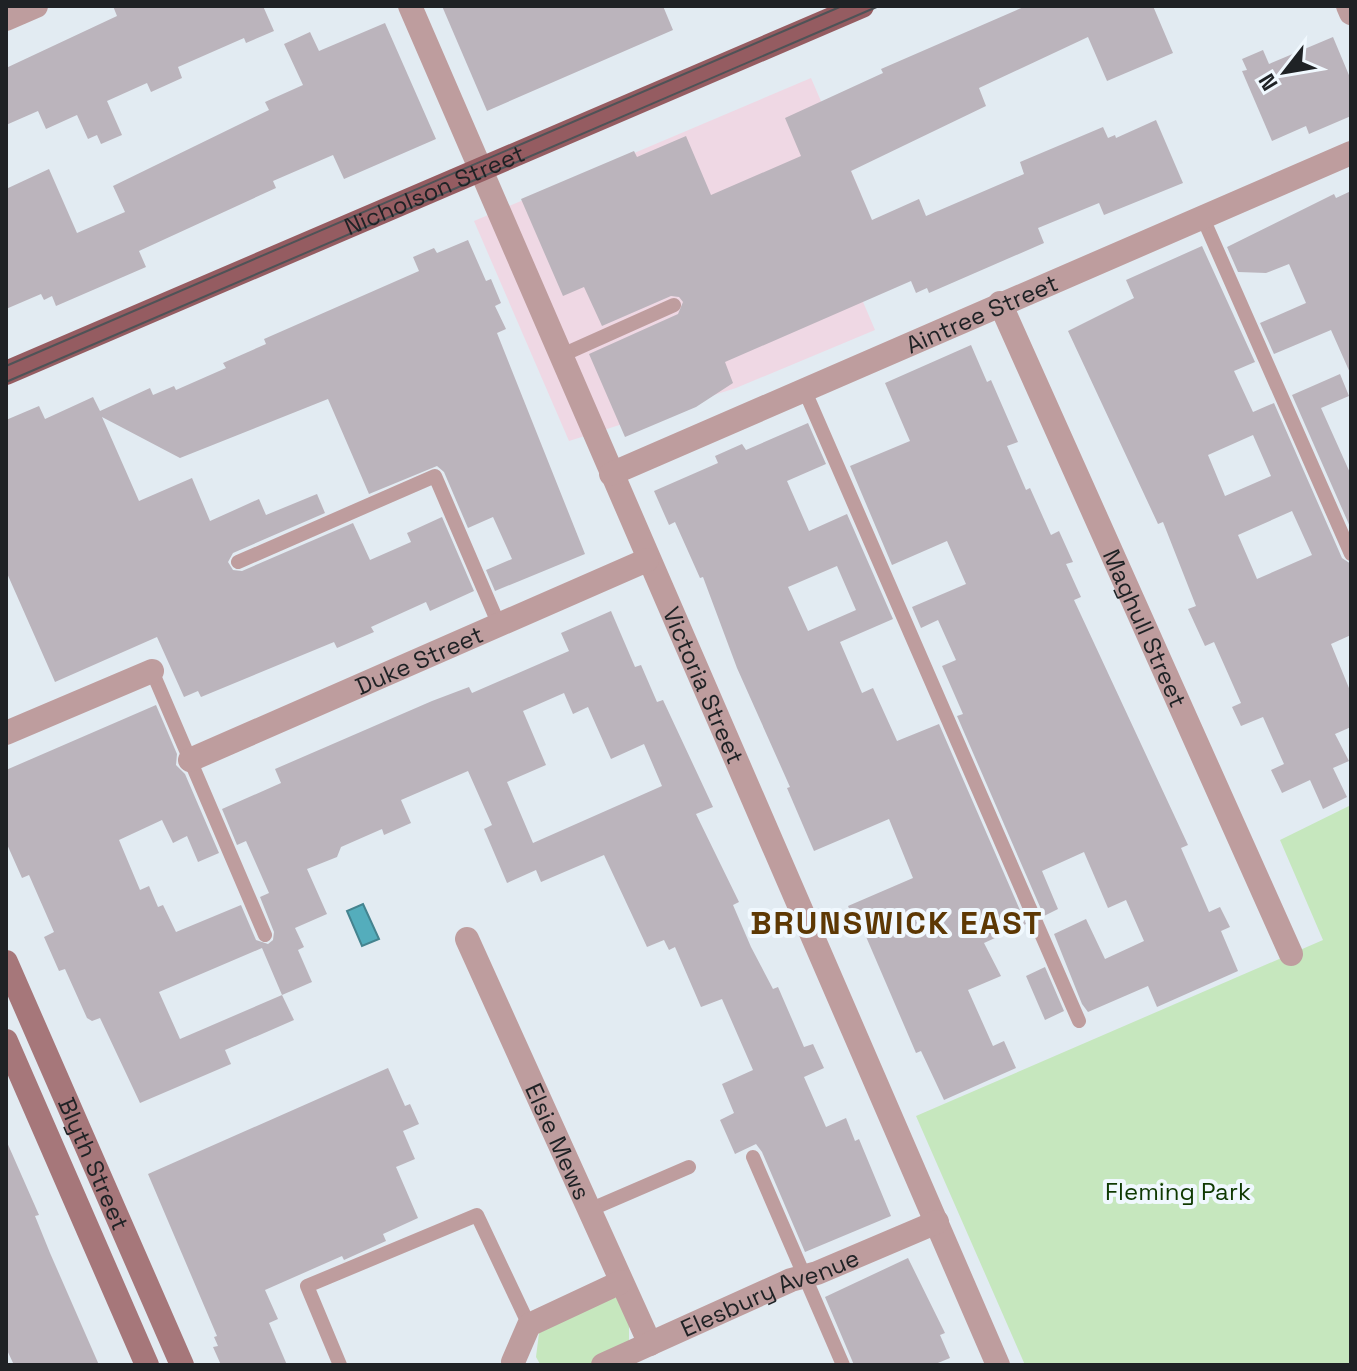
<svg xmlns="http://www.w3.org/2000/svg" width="1357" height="1371" font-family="'Space Grotesk',sans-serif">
<rect width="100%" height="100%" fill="#e2ebf2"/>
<path fill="#efd8e4" d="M811,78L861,194L824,210L875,330L736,388L569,441L474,221Z"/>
<path fill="#c6e7be" d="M1351,805V1365H1025L916,1116L1323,940L1280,840Z
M605,1297L617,1298L629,1321V1346L589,1365L540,1364L536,1357L539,1333Z"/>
<path fill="#54adbc" stroke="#44838f" stroke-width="2" d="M363,904L379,939L362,946L347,911Z"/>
<path fill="#bbb4bc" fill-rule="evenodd" d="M113,6H263L274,31L246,43L244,38L178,67L182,78L151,92L147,83L107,101L122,135L101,144L97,135L88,139L77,115L46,129L38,111L6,125V68L117,16Z
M442,6H663L673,30L487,111Z
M1026,6H1153L1173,53L1107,81L1088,37L979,88L986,106L851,171L872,220L919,199L926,216L1024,174L1020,162L1103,127L1108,138L1115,135L1116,138L1156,120L1183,183L1104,215L1099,203L1038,228L1044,243L929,293L927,288L916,293L911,281L725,362L733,383L696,407L625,437L589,354L678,314L683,302L679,297L671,296L602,326L584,287L563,296L521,199L634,151L637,157L686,136L711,195L801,156L785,118L883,73L881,69Z
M385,23L436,139L344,179L333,155L273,181L276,188L139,251L146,267L56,306L52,296L44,300L41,294L6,309V189L49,169L77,233L125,212L113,186L269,110L265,102L303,85L284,44L310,32L319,51Z
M1333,37L1351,80V116L1309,134L1306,126L1272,141L1242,71L1247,70L1242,59L1263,50L1269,64Z
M1351,191V375L1331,330L1274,354L1260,323L1306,303L1289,264L1266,273L1238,272L1227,247L1334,194L1336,198Z
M468,240L486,281L491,279L501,303L495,306L506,329L497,333L585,554L495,591L486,570L512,559L493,517L468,528L444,472L437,466L369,494L328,399L180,458L102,417L139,501L192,478L210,521L259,499L266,515L317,494L325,513L233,553L228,562L233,570L242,571L353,523L370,560L411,542L407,533L442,517L474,591L430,611L426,602L371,627L374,632L337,648L334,642L201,697L198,691L184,697L157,637L55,682L6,571V420L39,406L45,419L93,397L100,411L150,388L153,395L174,386L176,390L226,368L223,363L266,344L264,339L419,271L413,257L434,248L437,253Z
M1202,246L1255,362L1234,371L1253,412L1274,403L1342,558L1351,564V635L1331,644L1351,693V727L1335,734L1349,761L1333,768L1347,797L1323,809L1310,780L1282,793L1271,770L1284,764L1263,717L1241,726L1232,707L1241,703L1214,642L1205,646L1188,609L1196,606L1163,522L1158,524L1068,331L1134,298L1126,280ZM1253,435L1271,476L1225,496L1208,455ZM1292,511L1312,555L1257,579L1238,535Z
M971,345L987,382L991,380L1018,442L1007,446L1026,490L1030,488L1051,535L1059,531L1073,562L1066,564L1081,597L1074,600L1188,845L1181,848L1209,912L1220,907L1230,927L1221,931L1238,971L1157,1007L1148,986L1088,1012L1082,1004L1054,934L1086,919L1105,959L1144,941L1126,900L1108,908L1084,852L1042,871L1058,909L1044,916L957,716L963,714L942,666L956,660L938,620L921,628L912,607L966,584L947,541L892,565L850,466L910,441L885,383Z
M1340,374L1349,396L1321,408L1351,475V529L1292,395Z
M808,423L826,464L787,481L809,531L847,514L893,619L840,642L862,693L873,688L897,741L939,724L1026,924L984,943L1001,976L968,990L993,1046L1004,1041L1016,1068L944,1100L921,1051L916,1053L864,932L860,934L848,906L913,878L889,819L814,851L787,788L790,787L737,668L703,577L700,578L675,522L669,525L654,491L718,463L715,456L742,444L746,450ZM837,566L856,610L808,631L788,587Z
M611,611L635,667L641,665L657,702L663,700L713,807L696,814L739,902L733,905L751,947L773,989L778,987L804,1047L813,1044L824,1068L804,1077L826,1127L846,1118L855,1141L859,1139L891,1216L805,1252L762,1152L756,1144L735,1154L720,1120L734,1113L722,1084L753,1070L722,999L701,1007L675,947L669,950L664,940L647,947L604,855L541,882L536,870L507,883L484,829L492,825L468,771L401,800L411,823L384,835L382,829L341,847L337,857L307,869L327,914L295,928L304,947L298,950L312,982L282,995L294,1020L225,1050L231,1064L140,1103L100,1018L92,1021L87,1018L65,969L59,971L44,937L54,932L29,875L22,878L6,842V770L156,705L177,754L176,765L185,774L219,853L198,862L187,836L173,843L162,820L119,840L140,890L149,886L158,907L163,905L176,932L241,905L256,940L268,944L273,940L274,932L260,897L269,893L246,841L237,845L222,809L281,783L275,769L432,701L469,687L472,693L569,651L561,633ZM564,693L573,714L588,707L611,759L644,744L662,786L533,843L507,782L546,765L523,711ZM262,948L282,995L180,1039L159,992Z
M1045,967L1064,1011L1045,1020L1026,976Z
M388,1068L405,1106L410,1104L419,1124L403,1131L415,1159L396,1167L418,1218L383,1234L386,1241L344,1260L342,1256L265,1290L278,1319L269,1323L287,1365H221L213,1347L218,1346L214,1337L217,1336L148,1174Z
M6,1140L39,1215L35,1216L50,1253L99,1365H14L6,1348Z
M908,1258L945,1333L940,1335L950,1358L933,1365H854L825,1297Z"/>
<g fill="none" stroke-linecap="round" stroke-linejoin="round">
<path stroke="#be9d9e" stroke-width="14" d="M1202,216L1351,554
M560,356L674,305
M804,389L1079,1021
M238,562L435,476L499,625
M152,671L265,935
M753,1157L843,1365
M587,1211L689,1167
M340,1365L307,1286L477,1215L529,1325"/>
<g stroke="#be9d9e" stroke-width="24">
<path id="s1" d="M410,6L998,1365"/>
<path d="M1348,6L1351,13"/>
<path d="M6,19L36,6"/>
<path id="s2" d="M1000,303L1291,954"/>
<path id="s3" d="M611,474L1351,153"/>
<path d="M6,733L152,671"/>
<path id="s4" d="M190,760L647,560"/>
<path id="s5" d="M467,939L650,1344"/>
<path d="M513,1362L529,1325L621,1282"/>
<path id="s6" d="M603,1365L791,1280L817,1273L937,1222"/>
</g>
<g stroke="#a6777a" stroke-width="24">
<path id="s7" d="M6,962L182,1365"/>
<path d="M6,1041L147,1365"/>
</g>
<path stroke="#955c61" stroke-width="24" id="s8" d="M6,373L862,6"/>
<path stroke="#4f5357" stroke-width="2" d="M6,366L842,6
M6,382L879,6"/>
</g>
<g text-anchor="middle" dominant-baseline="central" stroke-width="8" stroke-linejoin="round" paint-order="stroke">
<g font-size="24" fill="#1f2225" stroke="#f0f8fe">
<text stroke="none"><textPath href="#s8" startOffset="466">Nicholson Street</textPath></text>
<text stroke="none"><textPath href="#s3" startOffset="404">Aintree Street</textPath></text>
<text stroke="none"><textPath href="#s2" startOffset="356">Maghull Street</textPath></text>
<text stroke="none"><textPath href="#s4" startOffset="250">Duke Street</textPath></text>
<text stroke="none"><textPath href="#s1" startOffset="740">Victoria Street</textPath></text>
<text stroke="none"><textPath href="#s5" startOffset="222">Elsie Mews</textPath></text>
<text stroke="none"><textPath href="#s7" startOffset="220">Blyth Street</textPath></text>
<text stroke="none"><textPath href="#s6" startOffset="182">Elesbury Avenue</textPath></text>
</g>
<g font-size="24" fill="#0f3902" stroke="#f0f8fe">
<text x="1178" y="1191">Fleming Park</text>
</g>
<g font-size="32" font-weight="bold" letter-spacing="2" fill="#5d3804" stroke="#f0f8fe">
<text x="897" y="923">BRUNSWICK EAST</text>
</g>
</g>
<rect width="1357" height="1371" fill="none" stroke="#1f2225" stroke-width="16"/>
<g transform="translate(1285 72) rotate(239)" stroke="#f0f8fe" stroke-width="6" paint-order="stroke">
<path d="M0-6L14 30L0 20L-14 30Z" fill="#1f2225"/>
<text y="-12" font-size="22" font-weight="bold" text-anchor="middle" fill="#1f2225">N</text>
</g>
</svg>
